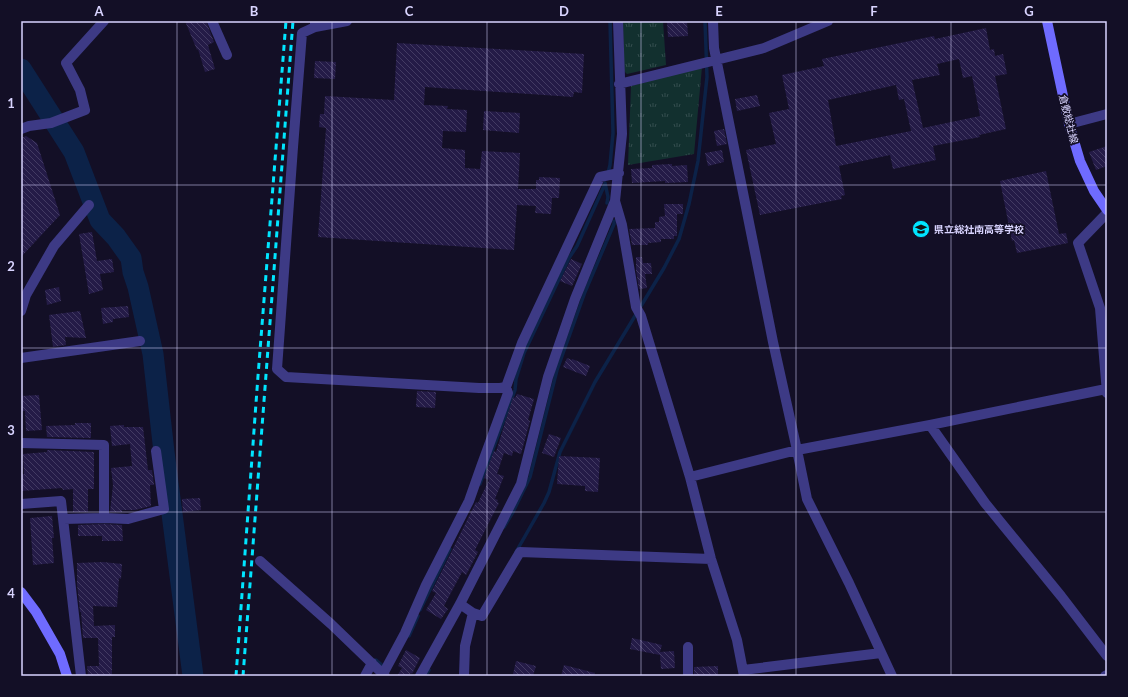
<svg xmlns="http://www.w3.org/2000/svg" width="1128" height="697" font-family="Lato,'Noto Sans JP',sans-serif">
<defs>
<pattern id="grass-tufts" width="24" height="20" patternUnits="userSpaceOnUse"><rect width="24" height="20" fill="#12302f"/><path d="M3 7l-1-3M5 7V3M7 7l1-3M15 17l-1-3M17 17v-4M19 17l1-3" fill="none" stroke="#344d4e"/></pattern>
<pattern id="building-back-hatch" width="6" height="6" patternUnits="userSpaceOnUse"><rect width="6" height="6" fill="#241b47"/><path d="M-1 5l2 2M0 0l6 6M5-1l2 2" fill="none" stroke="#433b63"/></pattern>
</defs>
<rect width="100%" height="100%" fill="#130f26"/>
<path fill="url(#grass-tufts)" d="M623,21H663L666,65L627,74L624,71Z
M702,67L694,154L628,165L631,86Z"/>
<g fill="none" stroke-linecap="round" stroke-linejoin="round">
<path stroke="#0c2248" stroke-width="3.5" d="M608,173L610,165L613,133L610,21
M605,183L608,197L607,203
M480,484L515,390L516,379L524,353L569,258L577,246L605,184
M504,527L513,512L530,477L557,370L585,292L614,224V221
M516,552L544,503L549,492L560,452L595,382L664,268L679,239L689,204L698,161L707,77L705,21
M420,610L450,549
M409,636L418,616
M375,662L376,660L383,666
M426,676L429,670"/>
<path stroke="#0c2248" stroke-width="21" d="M21,69L74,152L100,220L116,237L131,258L133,272L138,287L153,354L164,452L193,676"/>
</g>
<path fill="url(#building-back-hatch)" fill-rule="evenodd" d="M185,21H206L214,42L208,45L215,69L205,72L198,49L197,50Z
M667,21H687L688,36L668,37Z
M986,28L990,50L994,49L995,56L1003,54L1007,74L995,76L1006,129L979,135L980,137L933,146L936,160L893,169L890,155L839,166L845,195L841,196L842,199L760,215L746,150L776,144L769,113L789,109L782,75L824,66L822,59L934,36L935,39ZM959,59L963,78L972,76L980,116L923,128L912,80L940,75L937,64ZM896,85L899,100L904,99L911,131L836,146L828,100Z
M397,43L584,54L582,93L574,92L573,97L425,87L424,105L448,106L447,109L467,110L466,132L443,131L442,148L465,150V168L480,169L482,151L520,153L518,189H536V180H539V177L560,178L559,198H552L551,214L535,213L536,206L517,205L514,250L318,237L326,128L319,127L320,114H324L325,96L394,100Z
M315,61L336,62L335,79L314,78Z
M757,95L760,106L737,111L735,99Z
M484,111L520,113L519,133L483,130Z
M724,129L727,144L717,146L714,131Z
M26,136L37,143L60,215L21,257V138Z
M1107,146V166L1096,170L1089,152Z
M722,150L724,162L708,166L705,153Z
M672,164V166L687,165L688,182L665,183V181L632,183L631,169L652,168V165Z
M1046,171L1059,234L1066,233L1068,243L1017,253L1014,240L1012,241L1000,181Z
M664,204H683V214H677V236H674V239H661V242L648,243V245H632L629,229L655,228V222H659V217L665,216Z
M92,232L97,261L112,259L114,272L100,274L103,290L89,294L79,234Z
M636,257H642L643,263H651L652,274H645L647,288L639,289L636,270Z
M571,259L582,264L572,286L560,281Z
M59,287L61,301L47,305L45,290Z
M128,306L129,317L113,319V322L103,324L101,308Z
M80,311L86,338L65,337L66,345L53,347L49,315Z
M567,358L572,360V359L590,366L586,376L563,367Z
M417,391L436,392L435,408L416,407Z
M517,394L534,399L528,420L530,421L521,454L513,451L512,456L504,453L497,474L504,476L495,499L498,500L497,502L499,503L475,550L478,552L466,575L462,572L444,606L448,609L441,619L426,610L436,593L432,591L476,502L478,503L489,480L484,478L494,451L496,452L513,397L515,398Z
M39,395L42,430L26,431L25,411H21V396Z
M75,423H91V438L47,437L46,426L75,425Z
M124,425V427H143L148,470H152L153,477L154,485H150L151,506L135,510H122V512H110L113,485L111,468L132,466L130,444L112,446L110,426Z
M549,434L561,438L554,457L542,453Z
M47,450L94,452V489H88V512H73V489L63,490L62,488L21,491V475L24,474L23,454L47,452Z
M559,456L600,458L598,492L585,491V486L557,484Z
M200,498L201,510L183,512L182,499Z
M52,516L54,538H52L54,563L33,565L30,518Z
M104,524L122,525L123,541H102V536H78V525Z
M103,562L122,564L121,579L119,578L117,607L93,606L94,626L115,625V637H112V676H88L87,666H99L98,638H83L81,612H80L77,584V563Z
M632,638L662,645L660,652L674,651L675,668L661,669L660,655L630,649Z
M406,650L420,658L412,674L411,673L409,676H397L402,668L398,666Z
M516,661L536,666L533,676H522L513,674Z
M564,665L595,673L594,676H561Z
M718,666V676H694V667Z"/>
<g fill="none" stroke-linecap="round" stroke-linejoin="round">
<path stroke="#3d3a85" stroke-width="10" d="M212,21L227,55
M315,21V27L347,21
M713,21L714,48L773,342L797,450L930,425L1106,389
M315,27L302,33L293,147L277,369L286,377L479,388H500L506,387L522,343L600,177L619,173
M619,84L764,48L828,21
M1069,124L1107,114
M21,129L29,126L51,123L85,110L80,90L66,63L104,21
M615,201L622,225L636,307L641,316L690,477L711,559L737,640L744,676
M1107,213L1078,243L1100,308L1107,393
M21,311L26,295L54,246L89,205
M21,358L140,341
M930,425L985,503L1061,596L1107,656
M21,443L104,445V518L63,519
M690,477L797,450L807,499L849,583L892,676
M21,504L61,501L81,676
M104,518L128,519L164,509L156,451
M260,561L331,624L385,676
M460,604L473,613L465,646L464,676
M473,613L482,616L520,552L711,559
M743,670L881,653
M383,674L405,633L426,585L469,501L481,467L508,393L506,387
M365,676L372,663
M420,676L460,604L521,484L548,377L575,299L615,201L622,134L618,21
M688,676V647
M1105,676L1107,675"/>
<path stroke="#6f6bff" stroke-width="10" d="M1047,21L1069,124L1080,161L1094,191L1107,210
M21,592L36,612L60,654L67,676"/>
<path stroke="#00e5ff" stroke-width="3" stroke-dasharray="6 5" stroke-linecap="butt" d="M236,676L258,376L286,21
M243,676L293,21"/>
</g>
<path fill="none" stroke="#d9d4ff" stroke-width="1" stroke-opacity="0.55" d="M177,21V676M332,21V676M487,21V676M641,21V676M796,21V676M951,21V676M21,185H1107M21,348H1107M21,512H1107"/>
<defs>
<symbol id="school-disc" viewBox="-11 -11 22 22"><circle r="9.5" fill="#00e5ff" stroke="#130f26"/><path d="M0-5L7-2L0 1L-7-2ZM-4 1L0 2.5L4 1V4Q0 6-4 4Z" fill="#111"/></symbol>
</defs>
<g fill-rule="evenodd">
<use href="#school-disc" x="911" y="219" width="20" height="20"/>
</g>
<g text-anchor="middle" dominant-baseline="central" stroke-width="3.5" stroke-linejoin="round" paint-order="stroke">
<g font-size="10" fill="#d9d4ff" stroke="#130f26">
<text transform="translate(1069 119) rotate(76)">倉敷総社線</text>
</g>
<g font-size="10" font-weight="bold" fill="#d9d4ff" stroke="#130f26" text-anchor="start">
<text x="934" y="229">県立総社南高等学校</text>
</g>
</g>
<rect width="1128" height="697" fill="none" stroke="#130f26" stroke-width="44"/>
<rect x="22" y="22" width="1084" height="653" fill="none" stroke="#d9d4ff" stroke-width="1.5"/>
<g font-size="13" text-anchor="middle" font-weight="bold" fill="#d9d4ff">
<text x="99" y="16">A</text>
<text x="254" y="16">B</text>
<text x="409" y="16">C</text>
<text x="564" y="16">D</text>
<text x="719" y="16">E</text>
<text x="874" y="16">F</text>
<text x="1029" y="16">G</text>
<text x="11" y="108">1</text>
<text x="11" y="271">2</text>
<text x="11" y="435">3</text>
<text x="11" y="598">4</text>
</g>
</svg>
